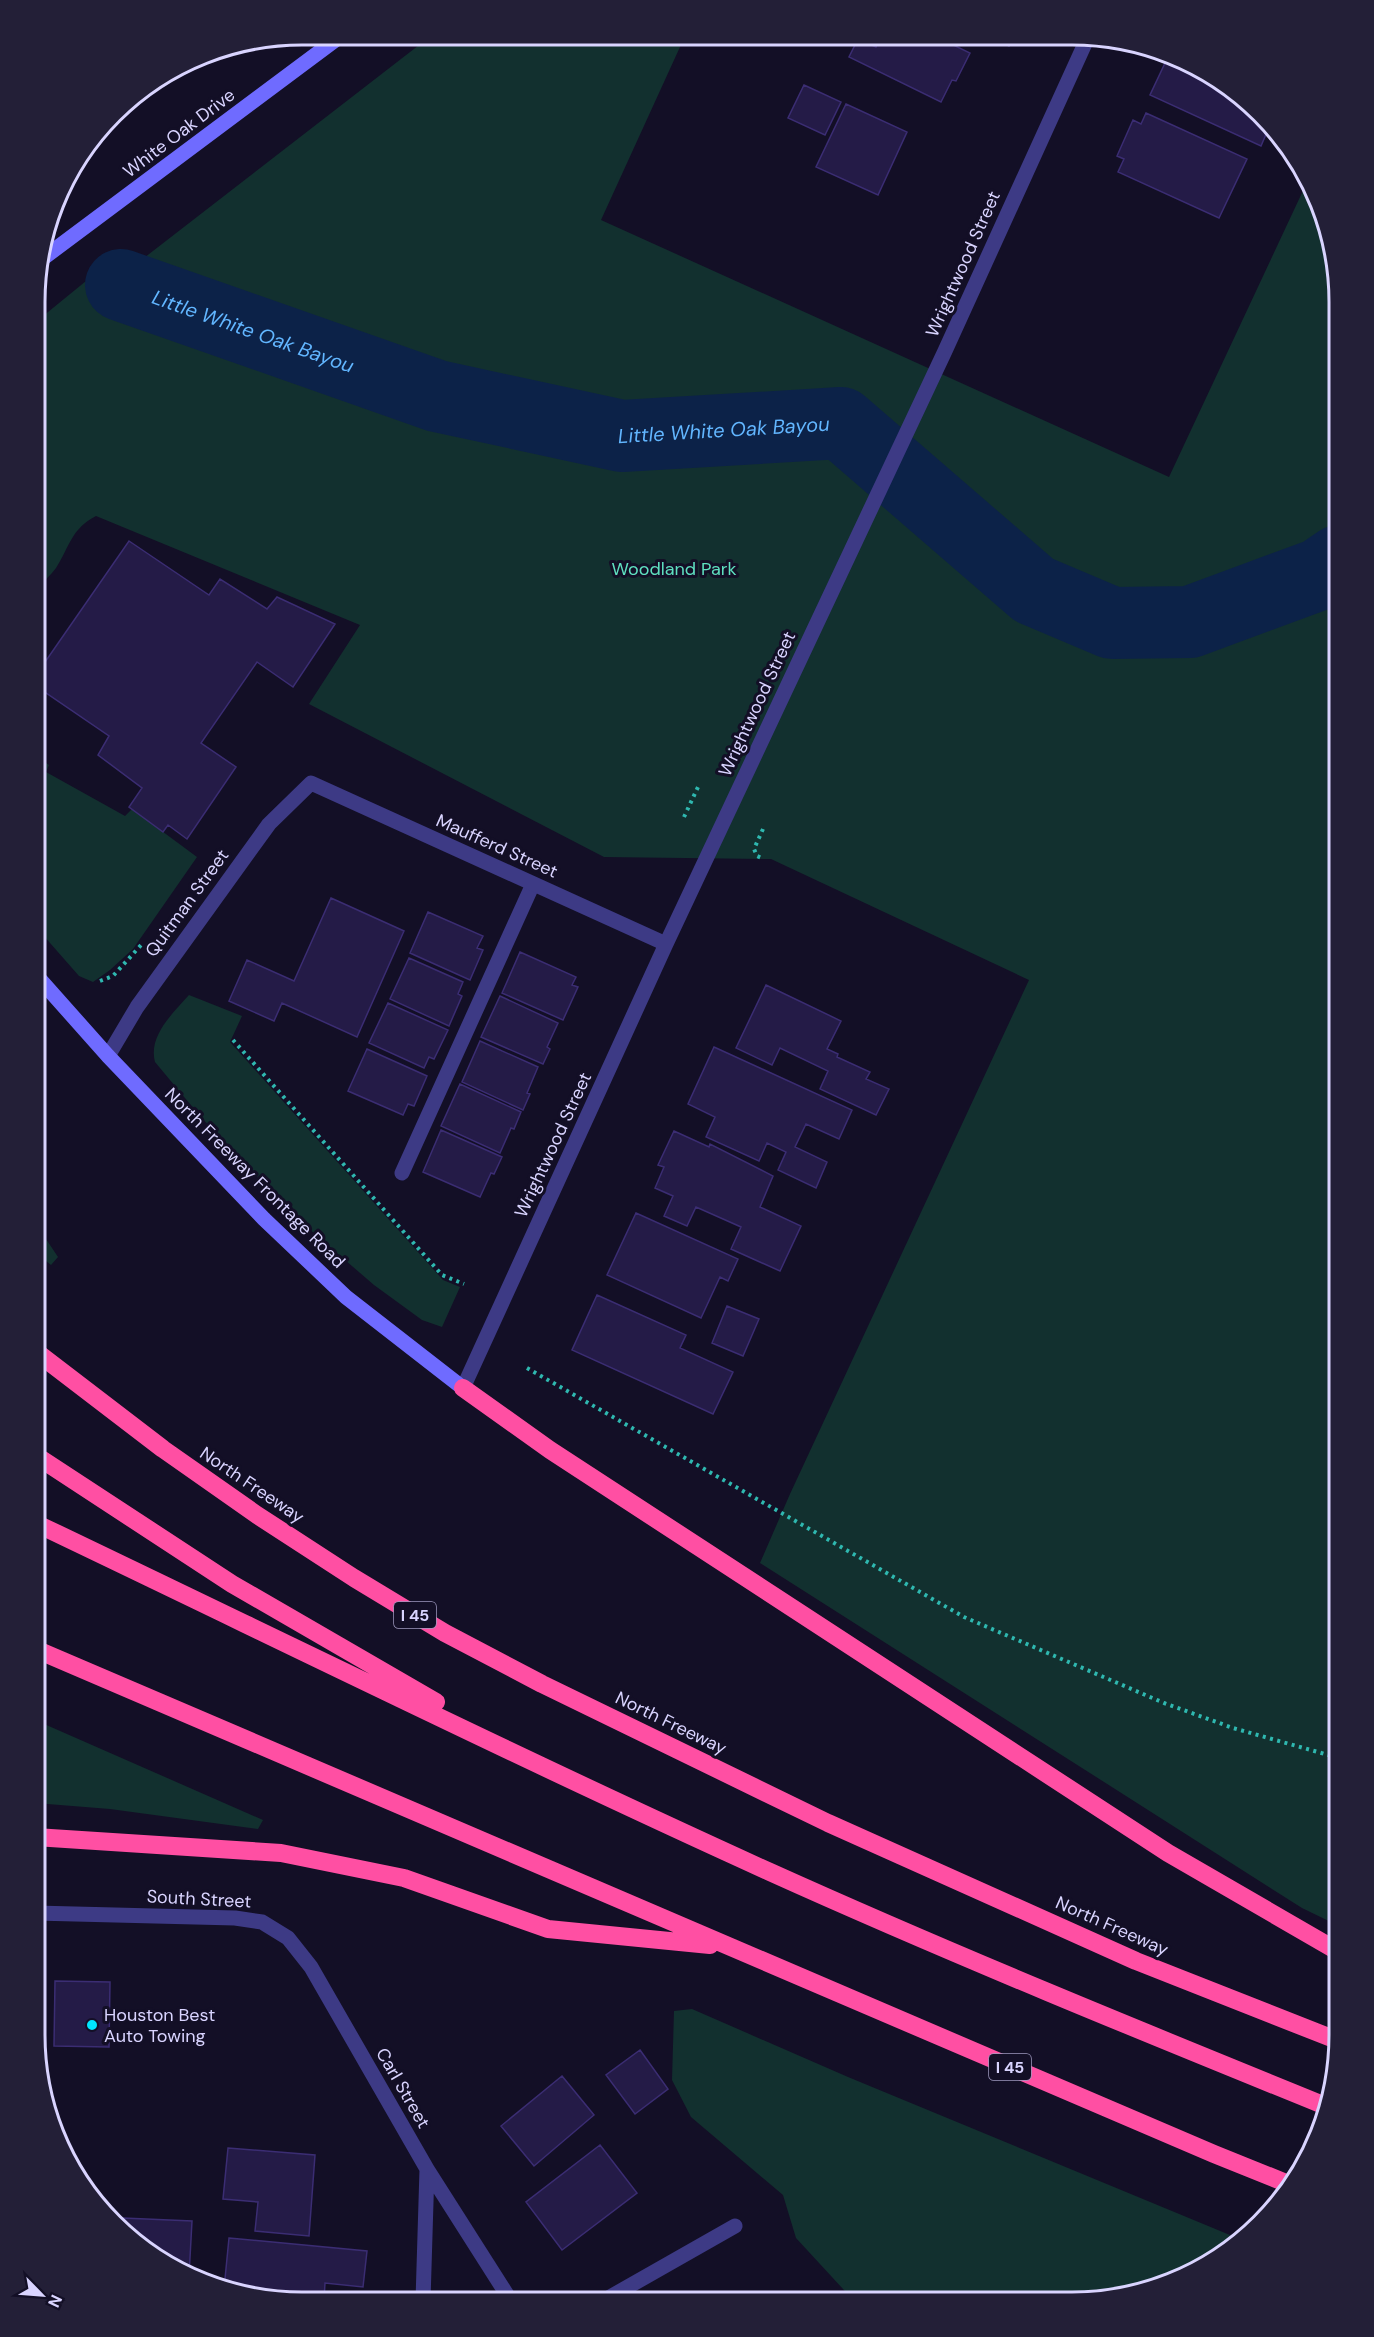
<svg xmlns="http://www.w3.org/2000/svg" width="1374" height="2337" font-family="'DM Sans',sans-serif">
<rect width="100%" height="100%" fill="#130f26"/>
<path fill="#12302f" d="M432,35L685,36L601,220L1169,477L1308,180L1319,200L1339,302V1926L1302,1908L760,1563L790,1494L1029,980L771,859L604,857L309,704L360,625L96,516C71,529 70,546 56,568C51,575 43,582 36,589L37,321L113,259L131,268Z
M36,756L49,765L46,772L125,816L132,809L197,857L133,949L110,970L93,982L79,976L36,927Z
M189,995L242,1016L230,1042L443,1280L460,1287L442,1327L422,1320L374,1285L294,1216L200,1116L155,1062C148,1036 173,1013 189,995Z
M36,1224L58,1257L51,1265L35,1252Z
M35,1720L263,1820L258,1829L110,1809L35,1803Z
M692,2009L848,2077L1242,2240L1235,2247L1174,2282L1073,2302H855L796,2238L783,2195L691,2117L672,2080L674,2011Z"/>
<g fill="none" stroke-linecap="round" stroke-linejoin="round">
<path stroke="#0c2248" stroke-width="72" id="s1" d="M121,285L437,396L622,436L841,423L1034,590L1112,623L1190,622L1320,574L1339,561"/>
</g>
<path fill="#241b47" stroke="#3b2d73" stroke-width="1.5" d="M881,36H943L947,38L945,41L970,53L956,81L952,80L941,102L849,57L858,39L876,47Z
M988,36L1013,37L1009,46Z
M1166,61L1242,97L1270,125L1261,146L1150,95Z
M804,85L841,102L825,135L788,118Z
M846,104L907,132L878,195L816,167Z
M1146,113L1247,159L1219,218L1118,172L1124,159L1117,156L1133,120L1141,124Z
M129,541L209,595L220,579L267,609L277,597L335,624L293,687L257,662L201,743L236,767L187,839L168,825L163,832L129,807L142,788L98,755L109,736L36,686V675Z
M331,898L404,931L357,1037L282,1003L274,1021L229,1001L247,960L294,981Z
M428,912L483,936L477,948L483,950L470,980L410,953Z
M520,952L576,977L572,985L578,987L563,1020L502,993Z
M409,958L463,982L458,994L462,996L449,1026L390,999Z
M766,985L841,1021L827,1049L838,1054L837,1057L870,1072L866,1079L889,1089L876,1115L820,1089L828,1071L780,1048L772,1065L736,1048Z
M500,996L558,1023L547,1047L550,1049L543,1064L481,1037Z
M388,1003L448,1030L434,1059L429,1057L424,1068L369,1043Z
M480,1041L538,1067L527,1093L530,1094L523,1110L462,1082Z
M714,1047L852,1110L839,1139L806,1124L795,1147L827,1162L816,1188L778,1170L786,1152L767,1143L759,1161L706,1137L715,1117L688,1104Z
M367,1049L427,1076L414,1106L408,1104L403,1115L348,1091Z
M460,1084L521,1112L514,1129L511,1128L500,1153L441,1126Z
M441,1130L502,1157L494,1174L491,1173L480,1197L423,1172Z
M674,1131L709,1147L710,1144L773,1176L760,1207L801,1226L780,1271L731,1249L741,1227L696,1207L687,1226L664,1216L673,1196L655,1188L664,1167L658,1165Z
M636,1213L738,1259L728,1281L720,1277L701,1318L607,1275Z
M597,1295L686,1335L680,1348L733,1372L713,1414L572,1350Z
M727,1306L759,1319L743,1356L712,1343Z
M55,1981L110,1982L109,2047L54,2046Z
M640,2050L668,2089L635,2114L606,2075Z
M562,2076L594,2115L534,2166L501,2126Z
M600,2145L637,2193L562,2250L526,2202Z
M228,2148L315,2155L309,2236L255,2231L258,2202L223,2199Z
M123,2218L192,2221L189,2276L139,2247L122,2231Z
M229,2238L367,2251L363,2287L325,2283L324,2300H267L224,2289Z
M779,2292L785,2302H763Z"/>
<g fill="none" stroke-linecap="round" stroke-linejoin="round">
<path stroke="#2fb8b0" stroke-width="4" stroke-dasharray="3 4.5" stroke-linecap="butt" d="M684,817L698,787
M763,829L754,849L757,856L764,859
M100,981L113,976L142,944
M233,1040L442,1275L464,1284
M527,1368L964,1617L1164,1703L1233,1728L1339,1758"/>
<path stroke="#3d3a85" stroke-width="15" d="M402,1173L533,884"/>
<path stroke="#3d3a85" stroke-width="15" d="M108,1056L137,1007L269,824L311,783L666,944
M463,1388L666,944L945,351L1088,37
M35,1913L235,1918L262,1922L288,1938L311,1967L427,2169L423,2301
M427,2169L511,2301
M603,2301L735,2226"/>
<path stroke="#6f6bff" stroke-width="15" d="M38,262L342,35
M36,975L108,1056L264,1219L346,1297L463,1388"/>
<path stroke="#ff4fa3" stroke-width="18" d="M35,1351L163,1449L257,1515L354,1578L445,1633L542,1684L828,1823L1136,1961L1339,2041
M463,1388L550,1450L1168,1853L1339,1952
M35,1455L232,1584L436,1702
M35,1523C280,1640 523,1760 770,1872C954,1955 1141,2031 1328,2107
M35,1649L1214,2154L1291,2185
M35,1837L281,1853L404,1878L548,1929L710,1945"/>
</g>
<circle fill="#00e5ff" stroke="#130f26" stroke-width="2" cx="92" cy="2025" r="6"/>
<g text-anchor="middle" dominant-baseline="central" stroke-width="6" stroke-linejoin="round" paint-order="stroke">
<g fill="#130f26" stroke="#9e99be" stroke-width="1.5">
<rect x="394" y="1602" width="42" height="26" rx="4.5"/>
<rect x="989" y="2054" width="42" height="26" rx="4.5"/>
</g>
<g font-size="16" font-weight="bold" fill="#d9d4ff">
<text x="415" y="1615">I 45</text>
<text x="1010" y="2067">I 45</text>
</g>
<g font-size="18" fill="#d9d4ff" stroke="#130f26">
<text transform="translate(179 133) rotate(-37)">White Oak Drive</text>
<text transform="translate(963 264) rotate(-66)">Wrightwood Street</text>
<text transform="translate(757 704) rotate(-65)">Wrightwood Street</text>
<text transform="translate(497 846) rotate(24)">Maufferd Street</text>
<text transform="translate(187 903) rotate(-54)">Quitman Street</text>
<text transform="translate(553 1145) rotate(-65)">Wrightwood Street</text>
<text transform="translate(255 1178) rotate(45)">North Freeway Frontage Road</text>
<text transform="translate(252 1485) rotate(34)">North Freeway</text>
<text transform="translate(671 1723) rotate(26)">North Freeway</text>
<text transform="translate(199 1899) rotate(3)">South Street</text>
<text transform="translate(1112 1926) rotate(24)">North Freeway</text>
<text transform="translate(403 2088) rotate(60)">Carl Street</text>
</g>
<g font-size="18" fill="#5fe0c0" stroke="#130f26">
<text x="674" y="569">Woodland Park</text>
</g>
<g font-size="18" fill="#d9d4ff" stroke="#130f26" text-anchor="start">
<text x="104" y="2015">Houston Best<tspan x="104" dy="21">Auto Towing</tspan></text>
</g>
<g font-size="20" font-style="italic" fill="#62b6ff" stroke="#130f26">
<text stroke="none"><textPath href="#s1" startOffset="140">Little White Oak Bayou</textPath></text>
<text stroke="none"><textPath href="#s1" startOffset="626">Little White Oak Bayou</textPath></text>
</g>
</g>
<path d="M0 0H1374V2337H0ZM302 45H1072A257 257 0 0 1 1329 302V2035A257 257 0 0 1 1072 2292H302A257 257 0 0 1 45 2035V302A257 257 0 0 1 302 45Z" fill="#231f37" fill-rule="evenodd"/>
<path fill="none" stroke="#d9d4ff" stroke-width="3" d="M302 45H1072A257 257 0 0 1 1329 302V2035A257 257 0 0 1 1072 2292H302A257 257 0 0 1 45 2035V302A257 257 0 0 1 302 45Z"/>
<g transform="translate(42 2295) rotate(115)" stroke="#130f26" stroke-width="4.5" paint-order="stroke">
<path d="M0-4.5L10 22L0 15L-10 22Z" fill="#d9d4ff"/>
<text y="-9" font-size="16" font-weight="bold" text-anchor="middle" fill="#d9d4ff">N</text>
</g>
</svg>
